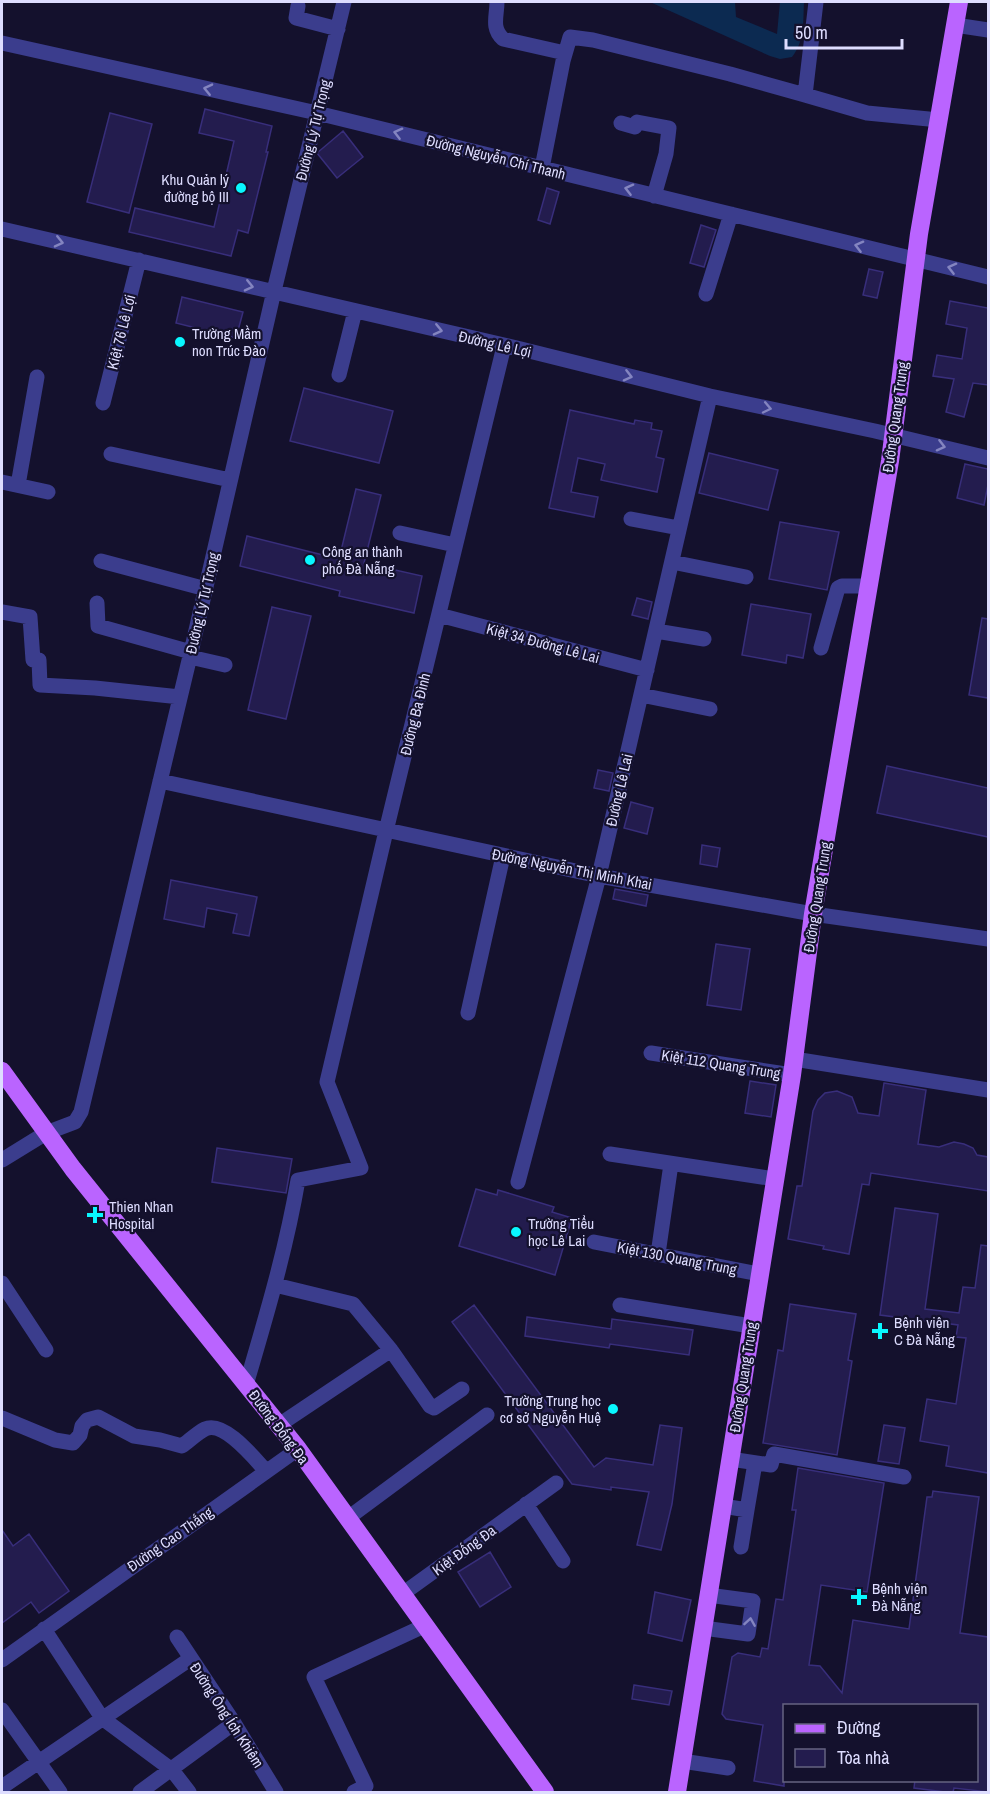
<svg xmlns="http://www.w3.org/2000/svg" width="990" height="1794" font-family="'Archivo Narrow',sans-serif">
<rect width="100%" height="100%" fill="#14112d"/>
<path fill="#0c2a51" d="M650,2H735L736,17L777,34L780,2H804C803,21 805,41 792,57L780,59L770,56Z"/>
<path fill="#231c4e" stroke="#382e7b" stroke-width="1.5" d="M205,109L272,126L266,152H268L248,233L238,230L231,256L129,232L135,208L214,227L234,141L199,133Z
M110,113L152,124L129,213L87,202Z
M343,131L363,157L337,178L317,153Z
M547,188L559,192L550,224L538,220Z
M701,225L716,230L704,267L690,263Z
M869,269L883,272L877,298L863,295Z
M182,297L243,312L236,338L176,323Z
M950,301L988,308V385L973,383L964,417L946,412L954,379L933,376L937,355L962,359L967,328L946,324Z
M304,388L393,411L379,463L290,441Z
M570,410L634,424L635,420L652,423L651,429L662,431L656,457L664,459L657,492L601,480L605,464L578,458L571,492L598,497L594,517L549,508Z
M709,453L778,470L768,510L699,493Z
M965,464L988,469V485L984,505L957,498Z
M356,489L381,495L364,563L422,576L414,613L339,596L340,591L240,566L247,536L339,559Z
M780,522L839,532L827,590L769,579Z
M637,598L652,602L648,619L632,615Z
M751,604L811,614L803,658L787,655L786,663L742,655Z
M272,607L311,616L286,719L248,710Z
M982,618L988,619V698L969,695Z
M887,766L988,788V837L877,813Z
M598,770L613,773L609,791L594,788Z
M631,802L653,808L647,834L624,828Z
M702,845L720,848L717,867L700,864Z
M171,880L257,897L249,936L233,933L237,914L207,908L204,927L164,919Z
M615,889L648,895L646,906L613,899Z
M716,944L750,949L741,1010L707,1005Z
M750,1081L776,1085L771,1117L745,1113Z
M884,1083L926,1090L918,1144L939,1147L954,1142L964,1144L973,1148L977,1155L988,1157V1191L871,1173L869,1185L862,1184L849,1254L823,1249L824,1246L788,1239L797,1186H802L813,1111L818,1100L825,1093L837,1091L852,1097L858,1113L879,1116Z
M217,1148L292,1159L286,1193L212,1182Z
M476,1189L497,1195L498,1190L554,1207L552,1212L572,1218L555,1275L459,1246Z
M895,1208L938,1214L925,1309L959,1313L963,1287L975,1288L981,1245L988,1246V1473L946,1466L949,1446L920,1441L927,1399L956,1404L966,1338L956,1337L958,1325L880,1315Z
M790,1304L856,1314L848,1360L852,1361L837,1455L763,1443L778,1350L783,1351Z
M474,1305L594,1467L606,1458L653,1465L660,1425L682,1428L672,1504L661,1550L637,1545L649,1492L611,1487V1490L572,1484L452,1322Z
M527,1317L611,1329L612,1319L693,1330L689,1355L610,1344L609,1348L525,1336Z
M884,1425L905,1428L899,1464L878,1461Z
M798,1468L884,1483L867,1592L821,1585L809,1665L820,1666L842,1693L853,1620L909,1629L927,1497H932L933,1491L979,1497L960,1633L988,1637V1792L954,1788L953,1792H945L914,1788L915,1780H976V1706H784V1786L754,1781L763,1725L726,1719L722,1714L732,1657L738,1653L760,1657L762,1648L768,1649L776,1599L783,1600L796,1510H792Z
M2,1530L13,1546L29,1534L69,1591L39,1613L31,1602L2,1623Z
M490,1552L511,1587L480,1607L458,1572Z
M655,1592L691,1600L682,1641L648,1633Z
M634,1685L672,1691L669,1705L632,1699Z"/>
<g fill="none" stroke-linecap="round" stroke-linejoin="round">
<path stroke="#3b3d8d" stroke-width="15" d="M497,2C497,16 491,28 503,39L565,53
M298,6L296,18L338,29
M955,25L988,30
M2,43L317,113L988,277
M805,95L867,113L939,120
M621,123L635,127L637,122L669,128L666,154L654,196
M542,168L563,61L570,37L593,40L730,74L805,95L816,2
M2,229L521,349L710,396L875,431L988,458
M706,294L731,214
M339,375L355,311
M103,403L139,260
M111,454L230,480
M2,482L48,492
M18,485L37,377
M631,519L679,528
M400,533L455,545
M101,561L206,589
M672,562L746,577
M97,603L98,626L191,652
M2,612L30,617L33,660H39L40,685L95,688L180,697
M439,615L647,670
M656,631L704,639
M821,648L838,588L842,586H868
M190,657L225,665
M641,695L710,709
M160,781L599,876L813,914L988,939
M468,1013L503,856
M651,1053L792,1075
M794,1059L988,1090
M610,1154L775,1179
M2,1160L46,1133L75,1122L81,1112L191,652L274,291L344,2
M518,1182L599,876L710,396
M594,1242L759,1274
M658,1254L671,1164
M2,1283L46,1350
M275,1285L353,1304L391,1350L430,1406L434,1408L462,1389
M620,1305L751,1326
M246,1385C266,1317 286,1250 298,1180L361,1168L327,1082L386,831L504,346
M2,1418L55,1440L73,1443L80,1435L82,1426L87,1420L98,1417L134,1436L160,1440L182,1446C189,1441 197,1433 205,1429C224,1420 254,1458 266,1471
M279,1425L391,1350
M730,1459L771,1465L774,1454L904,1477
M526,1504L563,1561
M723,1506L747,1510L755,1463
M348,1518L487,1415
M741,1547L747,1510
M401,1595L556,1483
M703,1628L748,1634L753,1601L708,1595
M44,1629L102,1718L172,1770L189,1792
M177,1637L234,1723L276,1792
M2,1660L298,1449
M2,1710L60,1792
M682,1761L728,1768
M2,1787L190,1659
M140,1792L234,1723
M354,1792L366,1786L314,1677L424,1626"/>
<path stroke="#ba64ff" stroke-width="18" d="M2,1071L73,1169L298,1449L545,1792
M677,1792L792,1075L813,914L890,461L919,234L959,2"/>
</g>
<defs><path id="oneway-chevron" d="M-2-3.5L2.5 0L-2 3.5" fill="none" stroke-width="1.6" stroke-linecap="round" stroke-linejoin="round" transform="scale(1.5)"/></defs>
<g stroke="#8485c0">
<use href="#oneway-chevron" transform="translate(208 89) rotate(-167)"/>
<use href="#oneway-chevron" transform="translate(398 133) rotate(-166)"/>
<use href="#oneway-chevron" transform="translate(629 189) rotate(-166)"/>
<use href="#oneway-chevron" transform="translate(59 242) rotate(13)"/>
<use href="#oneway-chevron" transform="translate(859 246) rotate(-166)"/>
<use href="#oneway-chevron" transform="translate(952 268) rotate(-166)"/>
<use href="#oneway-chevron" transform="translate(249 286) rotate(13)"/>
<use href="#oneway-chevron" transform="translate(438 330) rotate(13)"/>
<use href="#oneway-chevron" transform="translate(628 376) rotate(14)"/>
<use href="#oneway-chevron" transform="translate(767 408) rotate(12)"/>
<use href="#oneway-chevron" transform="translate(941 446) rotate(14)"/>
<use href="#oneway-chevron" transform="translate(750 1622) rotate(-81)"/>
</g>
<g fill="#09f7ff" stroke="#14112d" stroke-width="2">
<circle cx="241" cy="188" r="6"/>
<circle cx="180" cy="342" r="6"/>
<circle cx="310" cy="560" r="6"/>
<path d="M92 1206h6v6h6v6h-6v6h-6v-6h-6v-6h6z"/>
<circle cx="516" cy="1232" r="6"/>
<path d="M877 1322h6v6h6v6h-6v6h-6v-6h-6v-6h6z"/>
<circle cx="613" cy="1409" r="6"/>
<path d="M856 1588h6v6h6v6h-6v6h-6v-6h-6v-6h6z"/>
</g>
<g text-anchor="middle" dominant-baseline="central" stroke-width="4.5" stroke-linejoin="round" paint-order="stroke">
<g font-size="15" fill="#deddff" stroke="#14112d">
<text transform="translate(313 130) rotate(-76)">Đường Lý Tự Trọng</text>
<text transform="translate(496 157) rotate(14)">Đường Nguyễn Chí Thanh</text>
<text transform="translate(121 332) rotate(-76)">Kiệt 76 Lê Lợi</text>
<text transform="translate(495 344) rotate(13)">Đường Lê Lợi</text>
<text transform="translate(895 417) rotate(-82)">Đường Quang Trung</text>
<text transform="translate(202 603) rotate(-77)">Đường Lý Tự Trọng</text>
<text transform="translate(543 643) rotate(15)">Kiệt 34 Đường Lê Lai</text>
<text transform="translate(415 714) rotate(-76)">Đường Ba Đình</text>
<text transform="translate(619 790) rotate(-77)">Đường Lê Lai</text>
<text transform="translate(572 869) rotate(11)">Đường Nguyễn Thị Minh Khai</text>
<text transform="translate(817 897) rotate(-81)">Đường Quang Trung</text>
<text transform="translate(721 1064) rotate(9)">Kiệt 112 Quang Trung</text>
<text transform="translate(677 1258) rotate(11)">Kiệt 130 Quang Trung</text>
<text transform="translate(743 1377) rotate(-81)">Đường Quang Trung</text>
<text transform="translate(279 1427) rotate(53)">Đường Đống Đa</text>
<text transform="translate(170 1539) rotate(-35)">Đường Cao Thắng</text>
<text transform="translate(464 1550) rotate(-36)">Kiệt Đống Đa</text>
<text transform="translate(227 1715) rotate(57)">Đường Ông Ích Khiêm</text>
</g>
<g font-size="15" fill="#deddff" stroke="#14112d" text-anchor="start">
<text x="229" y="179" text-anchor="end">Khu Quản lý<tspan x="229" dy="17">đường bộ III</tspan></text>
<text x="192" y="333">Trường Mầm<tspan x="192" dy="17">non Trúc Đào</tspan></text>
<text x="322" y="551">Công an thành<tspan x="322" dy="17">phố Đà Nẵng</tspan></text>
<text x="109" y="1206">Thien Nhan<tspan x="109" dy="17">Hospital</tspan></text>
<text x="528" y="1223">Trường Tiểu<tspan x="528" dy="17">học Lê Lai</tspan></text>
<text x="894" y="1322">Bệnh viện<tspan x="894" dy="17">C Đà Nẵng</tspan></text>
<text x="601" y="1400" text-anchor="end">Trường Trung học<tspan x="601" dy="17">cơ sở Nguyễn Huệ</tspan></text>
<text x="872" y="1588">Bệnh viện<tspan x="872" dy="17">Đà Nẵng</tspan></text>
</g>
</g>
<rect width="990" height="1794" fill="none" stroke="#deddff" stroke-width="6"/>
<rect x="783" y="1704" width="195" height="78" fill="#14112d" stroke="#656381" stroke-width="1.5"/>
<rect x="795" y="1724" width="30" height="9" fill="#ba64ff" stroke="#656381" stroke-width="1.5"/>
<text x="837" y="1734" font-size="18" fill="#deddff">Đường</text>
<rect x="795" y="1749" width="30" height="18" fill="#231c4e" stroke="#656381" stroke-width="1.5"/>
<text x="837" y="1764" font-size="18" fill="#deddff">Tòa nhà</text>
<path d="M786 39v9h116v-9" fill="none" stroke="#deddff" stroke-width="3"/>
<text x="795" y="39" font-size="18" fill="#deddff" stroke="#14112d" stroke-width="4.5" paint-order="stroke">50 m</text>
</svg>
